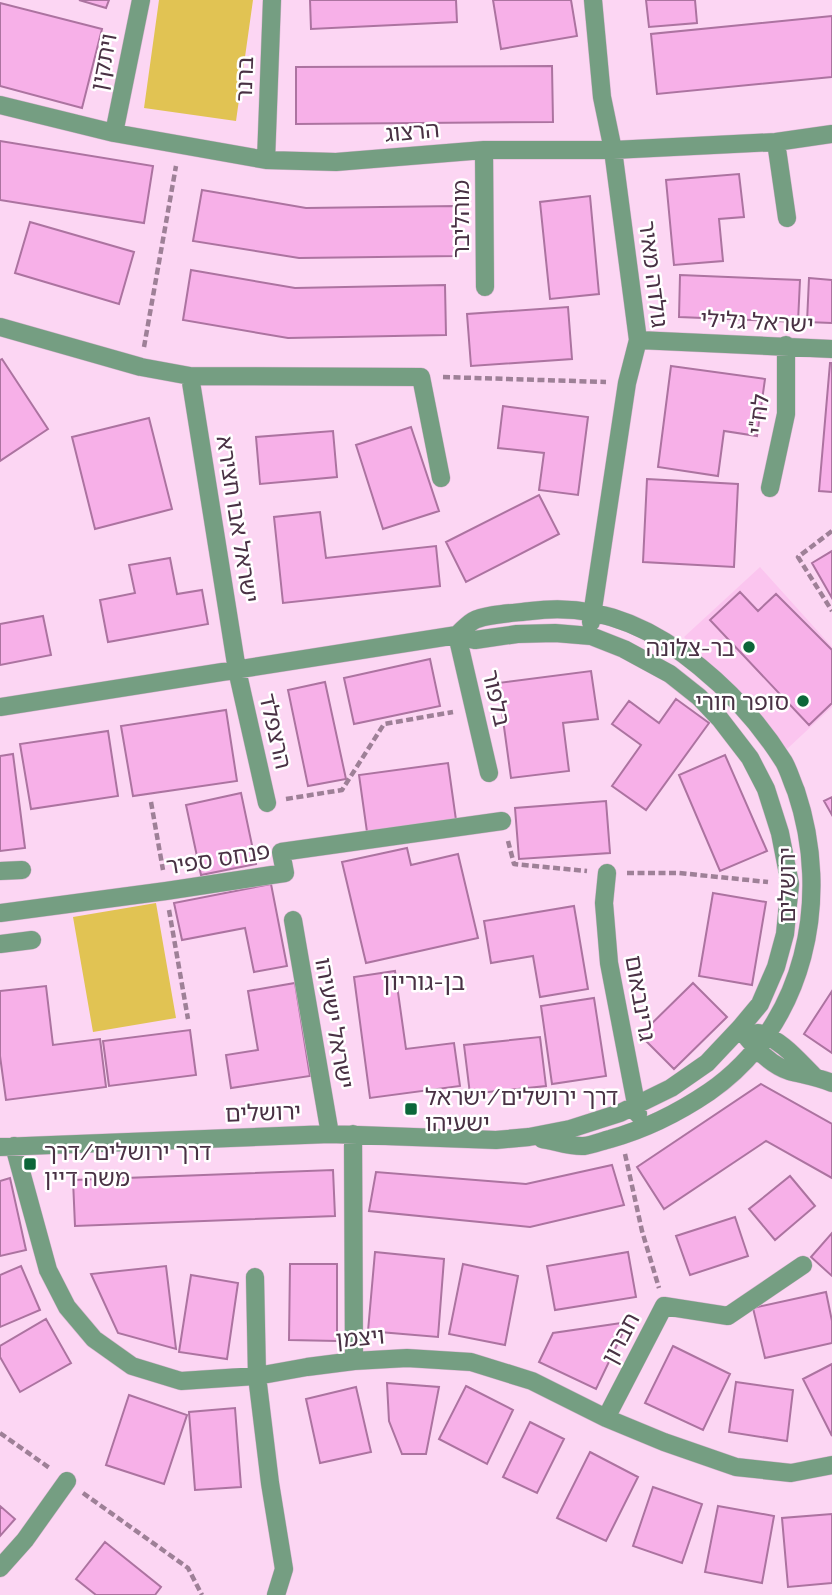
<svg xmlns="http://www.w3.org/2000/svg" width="832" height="1595" font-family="Raleway,'Noto Sans Hebrew',sans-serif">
<rect width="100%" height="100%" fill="#fcd6f3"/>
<path fill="#fbc5ef" d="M760,567L832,647V707L787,749L684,637Z"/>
<path fill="#e1c353" d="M159,0H253L236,121L144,108Z
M156,903L176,1018L93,1032L73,917Z"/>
<path fill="#f7b0e8" stroke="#ac73a0" stroke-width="2" d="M79,0H109L106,8Z
M310,0H456L457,22L311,29Z
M493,0H571L577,36L501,49Z
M646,0H695L697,23L649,27Z
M0,3L102,29L82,108L0,86Z
M832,16V77L657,94L651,34Z
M552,66L553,122L296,124V67Z
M0,141L153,166L144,223L0,200Z
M739,174L744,217L719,219L723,261L674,265L666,180Z
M202,190L306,208L456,206L457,256L299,258L193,241Z
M590,196L599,294L550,299L540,202Z
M30,222L134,252L119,304L15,273Z
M191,270L295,288L445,285L446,335L288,338L183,320Z
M680,275L800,280L798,322L679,317Z
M809,278L832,280V323L807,322Z
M568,307L572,359L471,366L467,314Z
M2,359L48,429L0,461V360Z
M830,363H832V492L819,491Z
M671,366L765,379L757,436L724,431L718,476L658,467Z
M503,406L588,417L578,495L539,490L544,453L498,448Z
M149,418L172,509L95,529L72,437Z
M411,427L439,511L383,529L356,445Z
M333,431L337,477L260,484L256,437Z
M647,479L738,484L734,567L643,562Z
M539,495L559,534L466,582L446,542Z
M320,512L326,558L436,546L440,586L283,603L274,517Z
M832,551V598L812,563Z
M170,558L177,594L202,590L208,624L108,642L100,600L135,593L129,565Z
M740,592L758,611L776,594L832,650V703L809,725L710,620Z
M43,616L51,655L0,665V624Z
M430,659L440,706L354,724L344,678Z
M591,671L598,719L563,723L569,771L511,778L498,683Z
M325,682L346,779L308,786L288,690Z
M676,699L709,723L646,810L612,786L641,745L612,724L629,701L659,723Z
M226,710L237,781L133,796L121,726Z
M108,731L118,796L31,809L20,744Z
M13,754L25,848L0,851V756Z
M725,755L767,851L720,871L679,775Z
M448,763L456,820L367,832L359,775Z
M241,793L256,864L201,875L186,805Z
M832,797V815L824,801Z
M606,801L610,853L519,859L515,808Z
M407,848L411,865L458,854L478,938L366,963L342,862Z
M271,884L287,966L254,972L245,928L182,940L174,903Z
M713,893L766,902L752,985L699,976Z
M574,906L588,989L540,997L533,956L491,963L484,921Z
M395,971L406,1049L454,1043L460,1086L370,1098L354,977Z
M295,983L310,1076L231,1088L226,1055L258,1050L248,991Z
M693,983L727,1017L674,1069L640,1035Z
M46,986L53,1045L100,1039L106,1087L6,1100L0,1056V991Z
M832,991V1053L804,1034Z
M594,998L606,1076L552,1084L541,1006Z
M190,1030L196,1075L109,1086L103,1041Z
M540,1037L546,1086L470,1094L464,1045Z
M761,1084L832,1124V1178L766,1141L664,1209L637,1167Z
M612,1165L624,1205L530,1227L369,1211L376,1172L526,1184Z
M333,1170L335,1216L75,1226L73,1180Z
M790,1176L815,1206L775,1240L749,1209Z
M10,1178L26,1250L0,1256V1181Z
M735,1217L748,1256L690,1275L676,1236Z
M832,1233V1276L811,1257Z
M375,1252L444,1259L438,1337L368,1331Z
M628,1252L636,1297L555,1310L547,1266Z
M290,1264H337V1341L289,1340Z
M463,1264L518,1276L505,1345L449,1334Z
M21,1266L40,1310L0,1327V1275Z
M166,1266L176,1349L118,1333L91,1274Z
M191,1275L238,1283L227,1359L179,1352Z
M826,1292L832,1321V1343L765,1358L753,1308Z
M46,1319L71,1363L20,1392L0,1357V1346Z
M628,1322L596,1389L539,1362L553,1333Z
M673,1346L730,1374L703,1430L645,1403Z
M832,1364V1436L803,1379Z
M736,1382L793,1390L787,1441L729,1432Z
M387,1383L439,1387L426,1454H402L389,1421Z
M466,1386L513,1410L487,1464L439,1439Z
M356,1387L371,1452L320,1463L306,1399Z
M129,1395L187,1415L164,1484L106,1465Z
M235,1408L241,1487L195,1490L189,1412Z
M530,1422L564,1439L537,1493L503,1477Z
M590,1452L638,1477L606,1541L557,1518Z
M653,1487L702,1504L682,1563L633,1546Z
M0,1506L15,1519L0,1536Z
M718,1506L774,1516L762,1583L705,1572Z
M832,1514V1583L788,1587L782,1518Z
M105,1542L161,1587L155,1595H96L76,1579Z"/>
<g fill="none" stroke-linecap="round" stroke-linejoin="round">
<defs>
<path id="minor" d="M0,105L114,133L266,160L336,162L484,150H613L776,142L832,134
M114,133L141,0
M776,142L787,218
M484,150L485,287
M266,160L272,0
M0,327L141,367L190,376L421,377L441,478
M638,340L832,349
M190,376L237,670L267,803
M770,488L786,414V345
M591,622L627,383L638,340L613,150L602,97L593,0
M457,635C462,630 468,624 473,621C485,614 516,613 531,611C596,602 651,626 700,667C732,693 762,727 784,762C789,771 792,782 796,791C832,898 806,1025 709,1092C678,1113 646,1129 610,1139C602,1141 592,1145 584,1146C571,1147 555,1141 542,1139
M457,635L489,773
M0,707L457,635L475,640L517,634L555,633L591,636L624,649L670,674L699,697L720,719L750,758L766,789L780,833L790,884L785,934L776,967L760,1004L740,1028L707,1063L671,1088L620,1113L570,1129L529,1137L496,1140L330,1134L0,1147
M0,871L22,870
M607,873L604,903L609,963L638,1114
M0,913L166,891L285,873L281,852L502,821
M293,920L330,1134
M0,944L32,940
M740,1028C752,1045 768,1064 789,1071C804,1075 818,1077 832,1083
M758,1033C781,1039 797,1059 813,1075
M353,1134L354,1361
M14,1146L48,1270L67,1307L94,1339L132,1366L181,1381L257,1376L307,1367L354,1361L407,1358L471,1362L532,1381L606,1418L664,1442L736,1467L791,1473L832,1465
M255,1277L257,1376L270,1483L284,1569L276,1595
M606,1418L664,1306L728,1316L803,1265
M0,1568L25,1540L67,1481"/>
</defs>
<use href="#minor" stroke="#d8b5d0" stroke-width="19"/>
<path stroke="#9e8097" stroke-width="4.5" stroke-dasharray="7 3.5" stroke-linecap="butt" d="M144,347L176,166
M443,377L606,382
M832,531L798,557L832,611
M286,799L342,790L384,724L453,712
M151,802L163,870
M508,841L514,864L587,871
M627,873H679L768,882
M169,910L188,1019
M625,1154L642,1231L659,1288
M0,1433L51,1469
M83,1493L188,1568L202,1595"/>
<use href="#minor" stroke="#759e82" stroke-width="18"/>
</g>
<g fill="#0c6639" stroke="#fff" stroke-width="2.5">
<circle cx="749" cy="647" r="7"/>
<circle cx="803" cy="701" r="7"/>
<rect x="404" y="1102" width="14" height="14" rx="3.5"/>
<rect x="23" y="1157" width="14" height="14" rx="3.5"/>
</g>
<g text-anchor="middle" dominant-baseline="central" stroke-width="5" stroke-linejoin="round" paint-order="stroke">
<g font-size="23" fill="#493144" stroke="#fff">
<text transform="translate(103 62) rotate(-79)">ויתקין</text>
<text transform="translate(244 79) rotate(-88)">ברנר</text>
<text transform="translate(412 131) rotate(-5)">הרצוג</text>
<text transform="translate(460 219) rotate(-90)">מוהליבר</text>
<text transform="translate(654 274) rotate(83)">גולדה מאיר</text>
<text transform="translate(757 321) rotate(3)">ישראל גלילי</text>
<text transform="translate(758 414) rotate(-83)">לח"י</text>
<text transform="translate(238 519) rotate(81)">ישראל אבו חצירא</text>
<text transform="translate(497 698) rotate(77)">בלפור</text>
<text transform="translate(276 731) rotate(77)">הרצפלד</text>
<text transform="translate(218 858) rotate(-9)">פנחס ספיר</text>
<text transform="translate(786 885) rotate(-90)">ירושלים</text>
<text transform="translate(641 998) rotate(80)">גרינבאום</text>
<text transform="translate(335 1023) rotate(80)">ישראל ישעיהו</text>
<text transform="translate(263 1112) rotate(-2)">ירושלים</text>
<text transform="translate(360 1337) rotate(-5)">ויצמן</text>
<text transform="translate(620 1338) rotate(-62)">חברון</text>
</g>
<g font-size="23" fill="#493144" stroke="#fff" text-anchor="end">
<text x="735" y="647">בר-צלונה</text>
<text x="789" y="701">סופר חורי</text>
<text x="425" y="1096" text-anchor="start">דרך ירושלים/ישראל<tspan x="425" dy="26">ישעיהו</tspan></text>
<text x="44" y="1151" text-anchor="start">דרך ירושלים/דרך<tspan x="44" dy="26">משה דיין</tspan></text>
</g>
<g font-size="24" fill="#493144" stroke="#fff">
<text x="424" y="981">בן-גוריון</text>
</g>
</g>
</svg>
